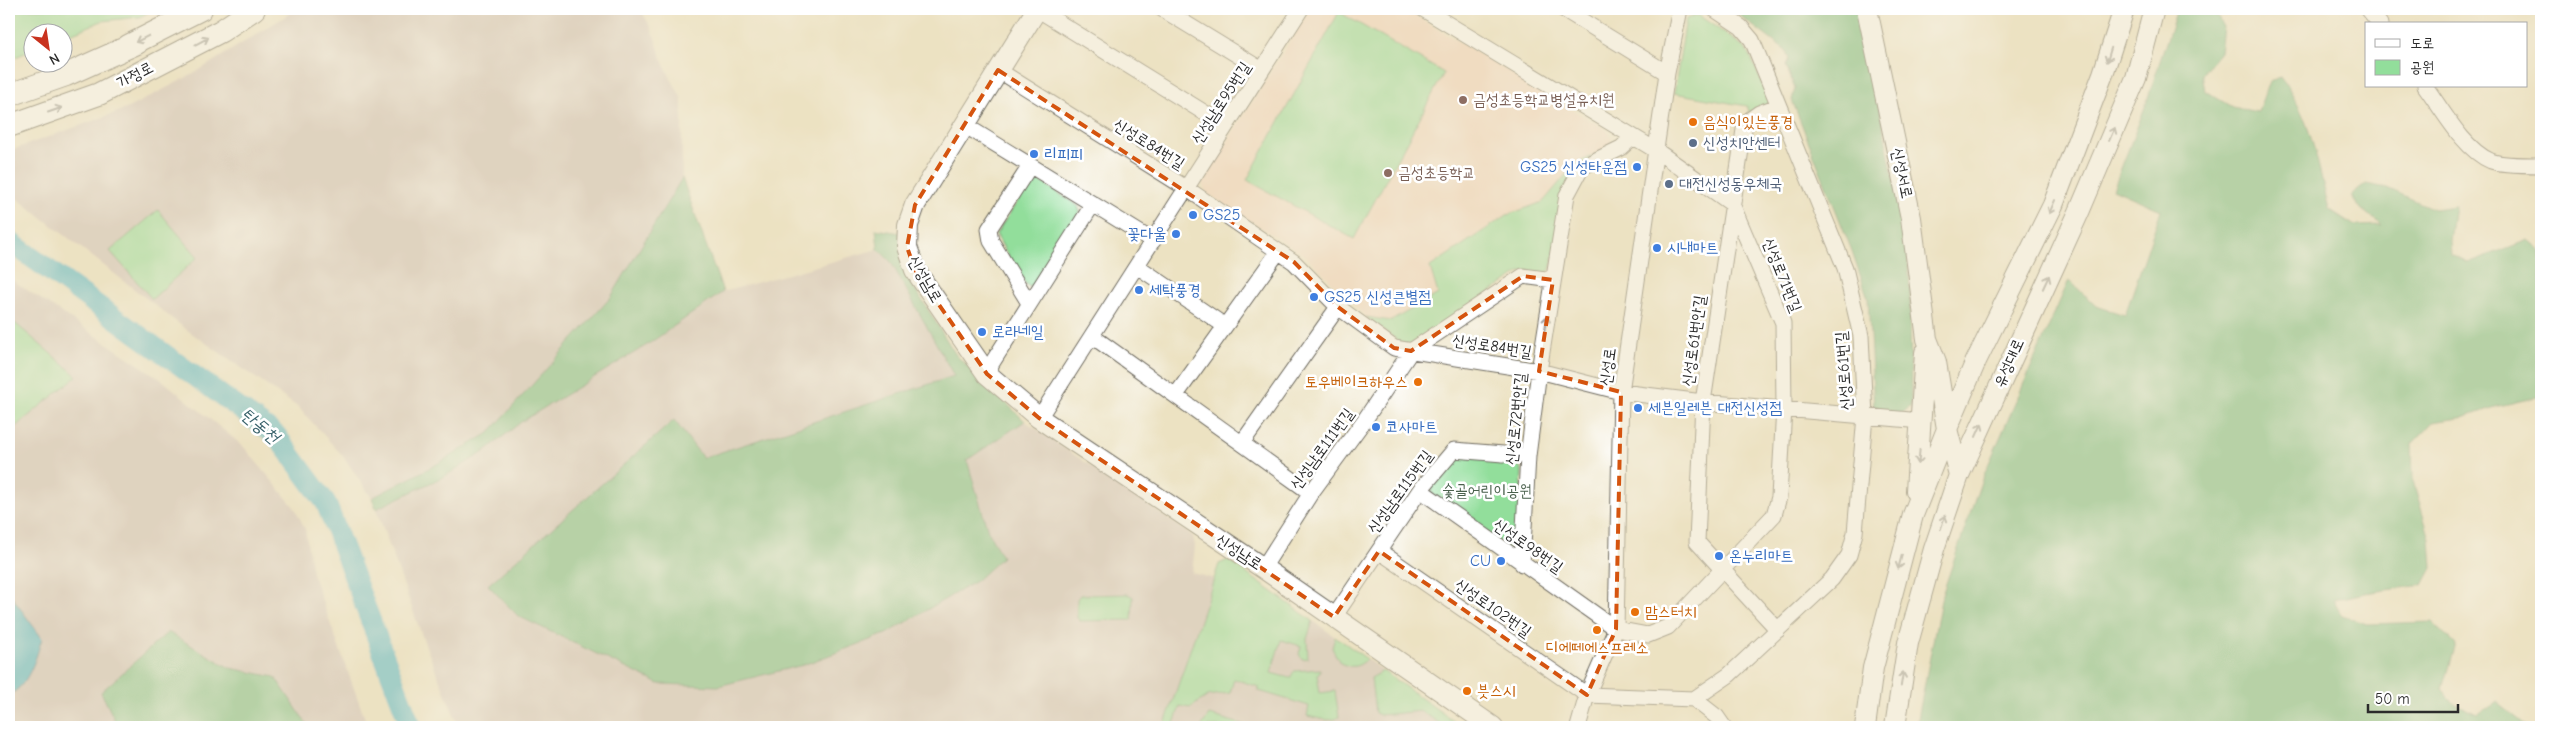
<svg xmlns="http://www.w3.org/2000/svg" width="2550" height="736" font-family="'Comic Neue','Poor Story',sans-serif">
<rect width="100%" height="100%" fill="#fff"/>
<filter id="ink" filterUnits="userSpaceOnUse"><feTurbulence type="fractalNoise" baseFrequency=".02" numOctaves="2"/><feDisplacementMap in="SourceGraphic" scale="10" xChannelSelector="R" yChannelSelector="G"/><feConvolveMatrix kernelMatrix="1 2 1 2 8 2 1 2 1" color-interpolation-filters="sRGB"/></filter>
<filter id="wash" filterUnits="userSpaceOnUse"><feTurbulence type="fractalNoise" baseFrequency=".0096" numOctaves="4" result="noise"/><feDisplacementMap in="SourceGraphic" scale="20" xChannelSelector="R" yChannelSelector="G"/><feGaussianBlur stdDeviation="1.12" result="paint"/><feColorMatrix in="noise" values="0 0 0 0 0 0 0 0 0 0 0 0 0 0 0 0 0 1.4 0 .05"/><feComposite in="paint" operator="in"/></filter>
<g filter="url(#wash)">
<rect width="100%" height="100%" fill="#ece2c2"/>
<path fill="#f3d4be" d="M1310,9H1404L1608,131L1612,142L1603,151L1575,164L1543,202L1507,215L1438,294L1391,321L1366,317L1306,256L1206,193L1202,182Z"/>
<path fill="#cfc0ba" d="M297,9H640L651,27L664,65L682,99V178L611,297L489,433L437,464L372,498L343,456L299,408L187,330L9,192V151L126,109L193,74Z
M878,249L891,262L954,376L703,458L674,420L489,585L518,616L659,684L718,686L803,665L886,634L1001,558L988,531L966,460L1025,421L1193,536L1195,546L1192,573L1215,579L1219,564L1228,560L1461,727H459L425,644L376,509L447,475L484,452L521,422L647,345L723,292Z
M9,278L162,380L243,446L295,508L305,529L312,573L368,727H309L275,677L230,668L168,632L101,692L118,727H9Z"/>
<path fill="#92de9b" stroke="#5e8463" d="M9,9H154L140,17L102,21L63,37L62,32H32V50L9,60Z
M1339,12L1444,73L1354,239L1247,180Z
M1698,15L1743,46L1750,55L1771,105L1750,114L1747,106L1674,93L1686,19Z
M1603,151L1578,167L1550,270L1544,275L1521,272L1410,345L1402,344L1366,317L1391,321L1438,294L1430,267L1507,215L1543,202L1575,164Z
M1037,179L1078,206L1080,212L1034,285L1029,287L1019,276L996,234L1031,181Z
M158,210L198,257L152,299L110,251Z
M9,318L77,376L9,432Z
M1456,455L1513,460L1522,470L1519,544L1514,548H1509L1432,494L1431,484Z
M1228,560L1313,621L1307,639L1308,658L1302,659L1299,654L1301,646L1281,640L1271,673L1290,678L1294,671L1320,669V672L1317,674L1320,693L1335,691L1339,717C1330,723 1318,718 1307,716L1309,706L1259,691V687L1234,679L1230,693L1208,696L1190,708L1180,706L1173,727H1164L1219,564Z
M1128,594L1133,597L1132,620L1080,621L1077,618V599L1080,595Z
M1335,636L1367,659C1358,668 1351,668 1340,663L1332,648Z
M1383,671L1462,727H1445L1421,711L1380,715L1375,713L1371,678Z
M1209,715L1252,727H1201Z"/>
<path fill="#75bd83" stroke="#507457" d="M1731,9H1859L1907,245L1910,292L1911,406L1900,415L1879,413L1874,408L1868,298L1852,251L1792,100L1795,88L1786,66L1789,58L1786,51Z
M2177,9H2213L2223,27L2220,52L2202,74L2205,91L2232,107L2258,112L2269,81L2281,77C2311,117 2317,162 2329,209L2355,226L2382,225L2362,210L2351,196L2366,184L2387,188L2434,209L2455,206L2450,241L2451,255L2468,263L2528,240L2541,251V396L2491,408L2466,417L2433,422L2412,444L2413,481L2430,539L2432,568L2423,585L2365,593L2333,600L2342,616L2367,624L2432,622L2455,644L2442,689L2454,703L2478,714L2497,702L2528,727H1921L1917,724L1942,595L1982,479L2069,280L2096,306L2125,315L2161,210L2113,189L2145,107Z
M682,178L723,292L647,345L521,422L484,452L447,475L376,509L372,498L437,464L489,433L611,297Z
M876,229L901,233L902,257L914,287L956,355L1025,421L967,460L988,531L1002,557L976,581L886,634L803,665L718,686L659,684L518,616L488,585L674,420L703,458L954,376L891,262L878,249Z
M168,632L230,668L275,677L309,727H118L101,692Z"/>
<path fill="#4db5cb" stroke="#3c707b" d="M9,593L42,638C36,658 29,685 9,695Z"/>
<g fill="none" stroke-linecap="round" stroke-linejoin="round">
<path stroke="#4db5cb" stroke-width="21" d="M9,241L276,435L326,503L411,727"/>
</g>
</g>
<g filter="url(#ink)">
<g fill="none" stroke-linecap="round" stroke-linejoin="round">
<defs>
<path id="street" d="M1037,9L1226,126
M1162,9L1262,70
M1563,9L1667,73
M2368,9L2380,24
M998,70L1186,188L1294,262L1338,307L1394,348L1539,371L1621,392L1703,402L1922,421
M2425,86C2442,109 2464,150 2491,161C2500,165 2530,165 2541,165
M1778,106L1759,113L1745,123L1703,402L1697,542L1778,630
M966,126L1153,241
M1137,266L1225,326
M1029,303L991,241L989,229L1030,166
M1092,336L1311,493
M987,374L992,363L1093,204
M1176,395L1278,252
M1039,418L1301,9
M1242,443L1338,307
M1420,490L1616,629L1648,635L1668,627L1774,515L1779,497L1784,408L1783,323L1732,204L1657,151L1423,9
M1379,551L1587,695L1694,699L1729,675L1832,579L1849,555L1855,533L1865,416L1861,336L1845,268L1752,40L1741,27L1714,9
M1522,564L1528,456L1539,371L1567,195L1582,167L1621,148L1633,137
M1263,568L1311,493L1366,418L1411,351L1523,276L1553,280
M1334,617L1420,490L1454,450L1528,456
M1694,699L1717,717L1724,727
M1578,727L1587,695L1616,629L1621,392L1667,73L1680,9"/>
<path id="secondary" d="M1037,9L915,205L908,225L907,247L915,270L987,374L1039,418L1263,568L1493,727
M1867,9L1911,218L1927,339L1936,362L1947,429L1959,475
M1916,491L1925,353
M1865,727L1873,668L1913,515L1947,429L1976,361L2053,205L2103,74L2124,9
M1895,727L1908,643L1934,549L1959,475L2079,212L2136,78L2154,9"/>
<path id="primary" d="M9,95L66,75L137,43L128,46L201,9
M9,126L99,94L221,31L254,9"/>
</defs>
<use href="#street" stroke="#6f6b60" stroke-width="17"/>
<use href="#secondary" stroke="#6f6b60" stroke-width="22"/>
<use href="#primary" stroke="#6f6b60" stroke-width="24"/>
<use href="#street" stroke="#fff" stroke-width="15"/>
<use href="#secondary" stroke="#fff" stroke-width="20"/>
<use href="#primary" stroke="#fff" stroke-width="22"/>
</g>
<defs><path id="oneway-shaft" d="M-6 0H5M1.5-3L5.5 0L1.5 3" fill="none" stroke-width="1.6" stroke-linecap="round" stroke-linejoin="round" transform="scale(1.25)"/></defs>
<g stroke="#a0a0a0">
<use href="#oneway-shaft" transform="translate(142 39) rotate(153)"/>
<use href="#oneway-shaft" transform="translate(202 41) rotate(-28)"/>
<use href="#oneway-shaft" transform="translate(2109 55) rotate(107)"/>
<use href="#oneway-shaft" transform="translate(55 110) rotate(-19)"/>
<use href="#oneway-shaft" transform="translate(2112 134) rotate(-67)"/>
<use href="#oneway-shaft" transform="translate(2052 207) rotate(114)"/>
<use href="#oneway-shaft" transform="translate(2046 282) rotate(-65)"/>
<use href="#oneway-shaft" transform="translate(1546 323) rotate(-81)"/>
<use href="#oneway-shaft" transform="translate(1979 430) rotate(-66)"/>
<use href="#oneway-shaft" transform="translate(1919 457) rotate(95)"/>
<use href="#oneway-shaft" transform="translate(1943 522) rotate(-72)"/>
<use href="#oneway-shaft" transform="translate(1900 562) rotate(105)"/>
<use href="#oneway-shaft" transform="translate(1902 679) rotate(-81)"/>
</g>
</g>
<path d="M0 0H2550V736H0ZM998,70L1294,262L1338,307L1394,348L1411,351L1523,276L1553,280L1539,371L1621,392L1616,629L1587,695L1379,551L1334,617L1039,418L987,374L915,270L907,247L915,205Z" fill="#ece2c2" fill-opacity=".55" fill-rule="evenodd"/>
<path fill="none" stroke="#d5540f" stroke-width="4" stroke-dasharray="10 6" stroke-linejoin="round" d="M998,70L1294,262L1338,307L1394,348L1411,351L1523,276L1553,280L1539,371L1621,392L1616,629L1587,695L1379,551L1334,617L1039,418L987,374L915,270L907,247L915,205Z"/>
<g fill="#8d6e63" stroke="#fff" stroke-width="2">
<circle cx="1463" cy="100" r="5"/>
<circle cx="1388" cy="173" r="5"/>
</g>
<g fill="#e8710a" stroke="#fff" stroke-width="2">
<circle cx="1693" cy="122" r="5"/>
<circle cx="1418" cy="382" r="5"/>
<circle cx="1635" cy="612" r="5"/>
<circle cx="1597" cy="630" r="5"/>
<circle cx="1467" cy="691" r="5"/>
</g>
<g fill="#5c6f8a" stroke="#fff" stroke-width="2">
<circle cx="1693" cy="143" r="5"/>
<circle cx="1669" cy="184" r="5"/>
</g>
<g fill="#3f7fe0" stroke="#fff" stroke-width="2">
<circle cx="1034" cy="154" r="5"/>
<circle cx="1637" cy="167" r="5"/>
<circle cx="1193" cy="215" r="5"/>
<circle cx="1176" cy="234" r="5"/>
<circle cx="1657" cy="248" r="5"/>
<circle cx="1139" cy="290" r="5"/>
<circle cx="1314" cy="297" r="5"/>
<circle cx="982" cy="332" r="5"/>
<circle cx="1638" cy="408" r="5"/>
<circle cx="1376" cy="427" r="5"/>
<circle cx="1719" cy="556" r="5"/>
<circle cx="1501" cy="561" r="5"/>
</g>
<g text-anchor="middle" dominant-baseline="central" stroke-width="5" stroke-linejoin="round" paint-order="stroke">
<g font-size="16" fill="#2b2b2b" stroke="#fff">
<text transform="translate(135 75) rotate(-28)">가정로</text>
<text transform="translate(1221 103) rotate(-57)">신성남로95번길</text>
<text transform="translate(1149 144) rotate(32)">신성로84번길</text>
<text transform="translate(1902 173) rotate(78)">신성서로</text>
<text transform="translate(1782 275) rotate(68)">신성로71번길</text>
<text transform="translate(925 279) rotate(60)">신성남로</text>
<text transform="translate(1694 341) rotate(-82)">신성로61번안길</text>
<text transform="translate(1492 346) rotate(9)">신성로84번길</text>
<text transform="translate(2009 363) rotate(-66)">유성대로</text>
<text transform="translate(1608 367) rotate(-82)">신성로</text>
<text transform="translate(1844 371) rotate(-94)">신성로61번길</text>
<text transform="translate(1516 419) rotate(-84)">신성로72번안길</text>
<text transform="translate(1322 449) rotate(-54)">신성남로111번길</text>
<text transform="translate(1400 492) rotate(-54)">신성남로115번길</text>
<text transform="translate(1528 546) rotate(35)">신성로98번길</text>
<text transform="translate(1239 552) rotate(33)">신성남로</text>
<text transform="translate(1493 608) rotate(35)">신성로102번길</text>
</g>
<g font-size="16" fill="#785e54" stroke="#fff" text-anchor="start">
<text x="1473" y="100">금성초등학교병설유치원</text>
<text x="1398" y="173">금성초등학교</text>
</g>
<g font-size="16" fill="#c56008" stroke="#fff" text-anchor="start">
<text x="1703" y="122">음식이있는풍경</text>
<text x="1408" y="382" text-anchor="end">토우베이크하우스</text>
<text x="1645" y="612">맘스터치</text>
<text x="1597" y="648" text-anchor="middle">디에떼에스프레소</text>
<text x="1477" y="691">븟스시</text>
</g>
<g font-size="16" fill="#4e5e75" stroke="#fff" text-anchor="start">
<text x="1703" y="143">신성치안센터</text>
<text x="1679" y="184">대전신성동우체국</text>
</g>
<g font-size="16" fill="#366cbe" stroke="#fff" text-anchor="start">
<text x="1044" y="154">리피피</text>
<text x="1627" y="167" text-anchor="end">GS25 신성타운점</text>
<text x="1203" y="215">GS25</text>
<text x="1166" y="234" text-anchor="end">꽃다울</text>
<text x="1667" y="248">시내마트</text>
<text x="1149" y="290">세탁풍경</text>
<text x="1324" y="297">GS25 신성큰별점</text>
<text x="992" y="332">로라네일</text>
<text x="1648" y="408">세븐일레븐 대전신성점</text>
<text x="1386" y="427">코사마트</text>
<text x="1729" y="556">온누리마트</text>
<text x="1491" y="561" text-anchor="end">CU</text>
</g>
<g font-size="16" fill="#4a614d" stroke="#fff">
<text x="1487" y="491">숯골어린이공원</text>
</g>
<g font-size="18" font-style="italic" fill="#39626b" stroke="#fff">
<text transform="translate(260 426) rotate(40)">탄동천</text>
</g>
</g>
<rect width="2550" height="736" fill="none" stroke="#fff" stroke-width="30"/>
<rect x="2365" y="22" width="162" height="65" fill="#ffffff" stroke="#aaaaaa"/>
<rect x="2375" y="39" width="25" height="8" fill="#ffffff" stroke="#aaaaaa"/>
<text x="2410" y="48" font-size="15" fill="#2b2b2b">도로</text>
<rect x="2375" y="60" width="25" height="15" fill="#92de9b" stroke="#aaaaaa"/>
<text x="2410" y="72" font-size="15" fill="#2b2b2b">공원</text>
<g transform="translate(48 48) rotate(150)"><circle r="24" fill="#ffffff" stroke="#aaaaaa"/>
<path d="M0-4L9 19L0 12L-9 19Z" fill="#c8321e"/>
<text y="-8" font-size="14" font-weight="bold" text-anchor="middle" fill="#2b2b2b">N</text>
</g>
<path d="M2368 704v8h90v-8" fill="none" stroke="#2b2b2b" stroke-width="2.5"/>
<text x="2375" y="704" font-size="15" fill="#2b2b2b" stroke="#ffffff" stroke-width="4" paint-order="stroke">50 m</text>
</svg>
